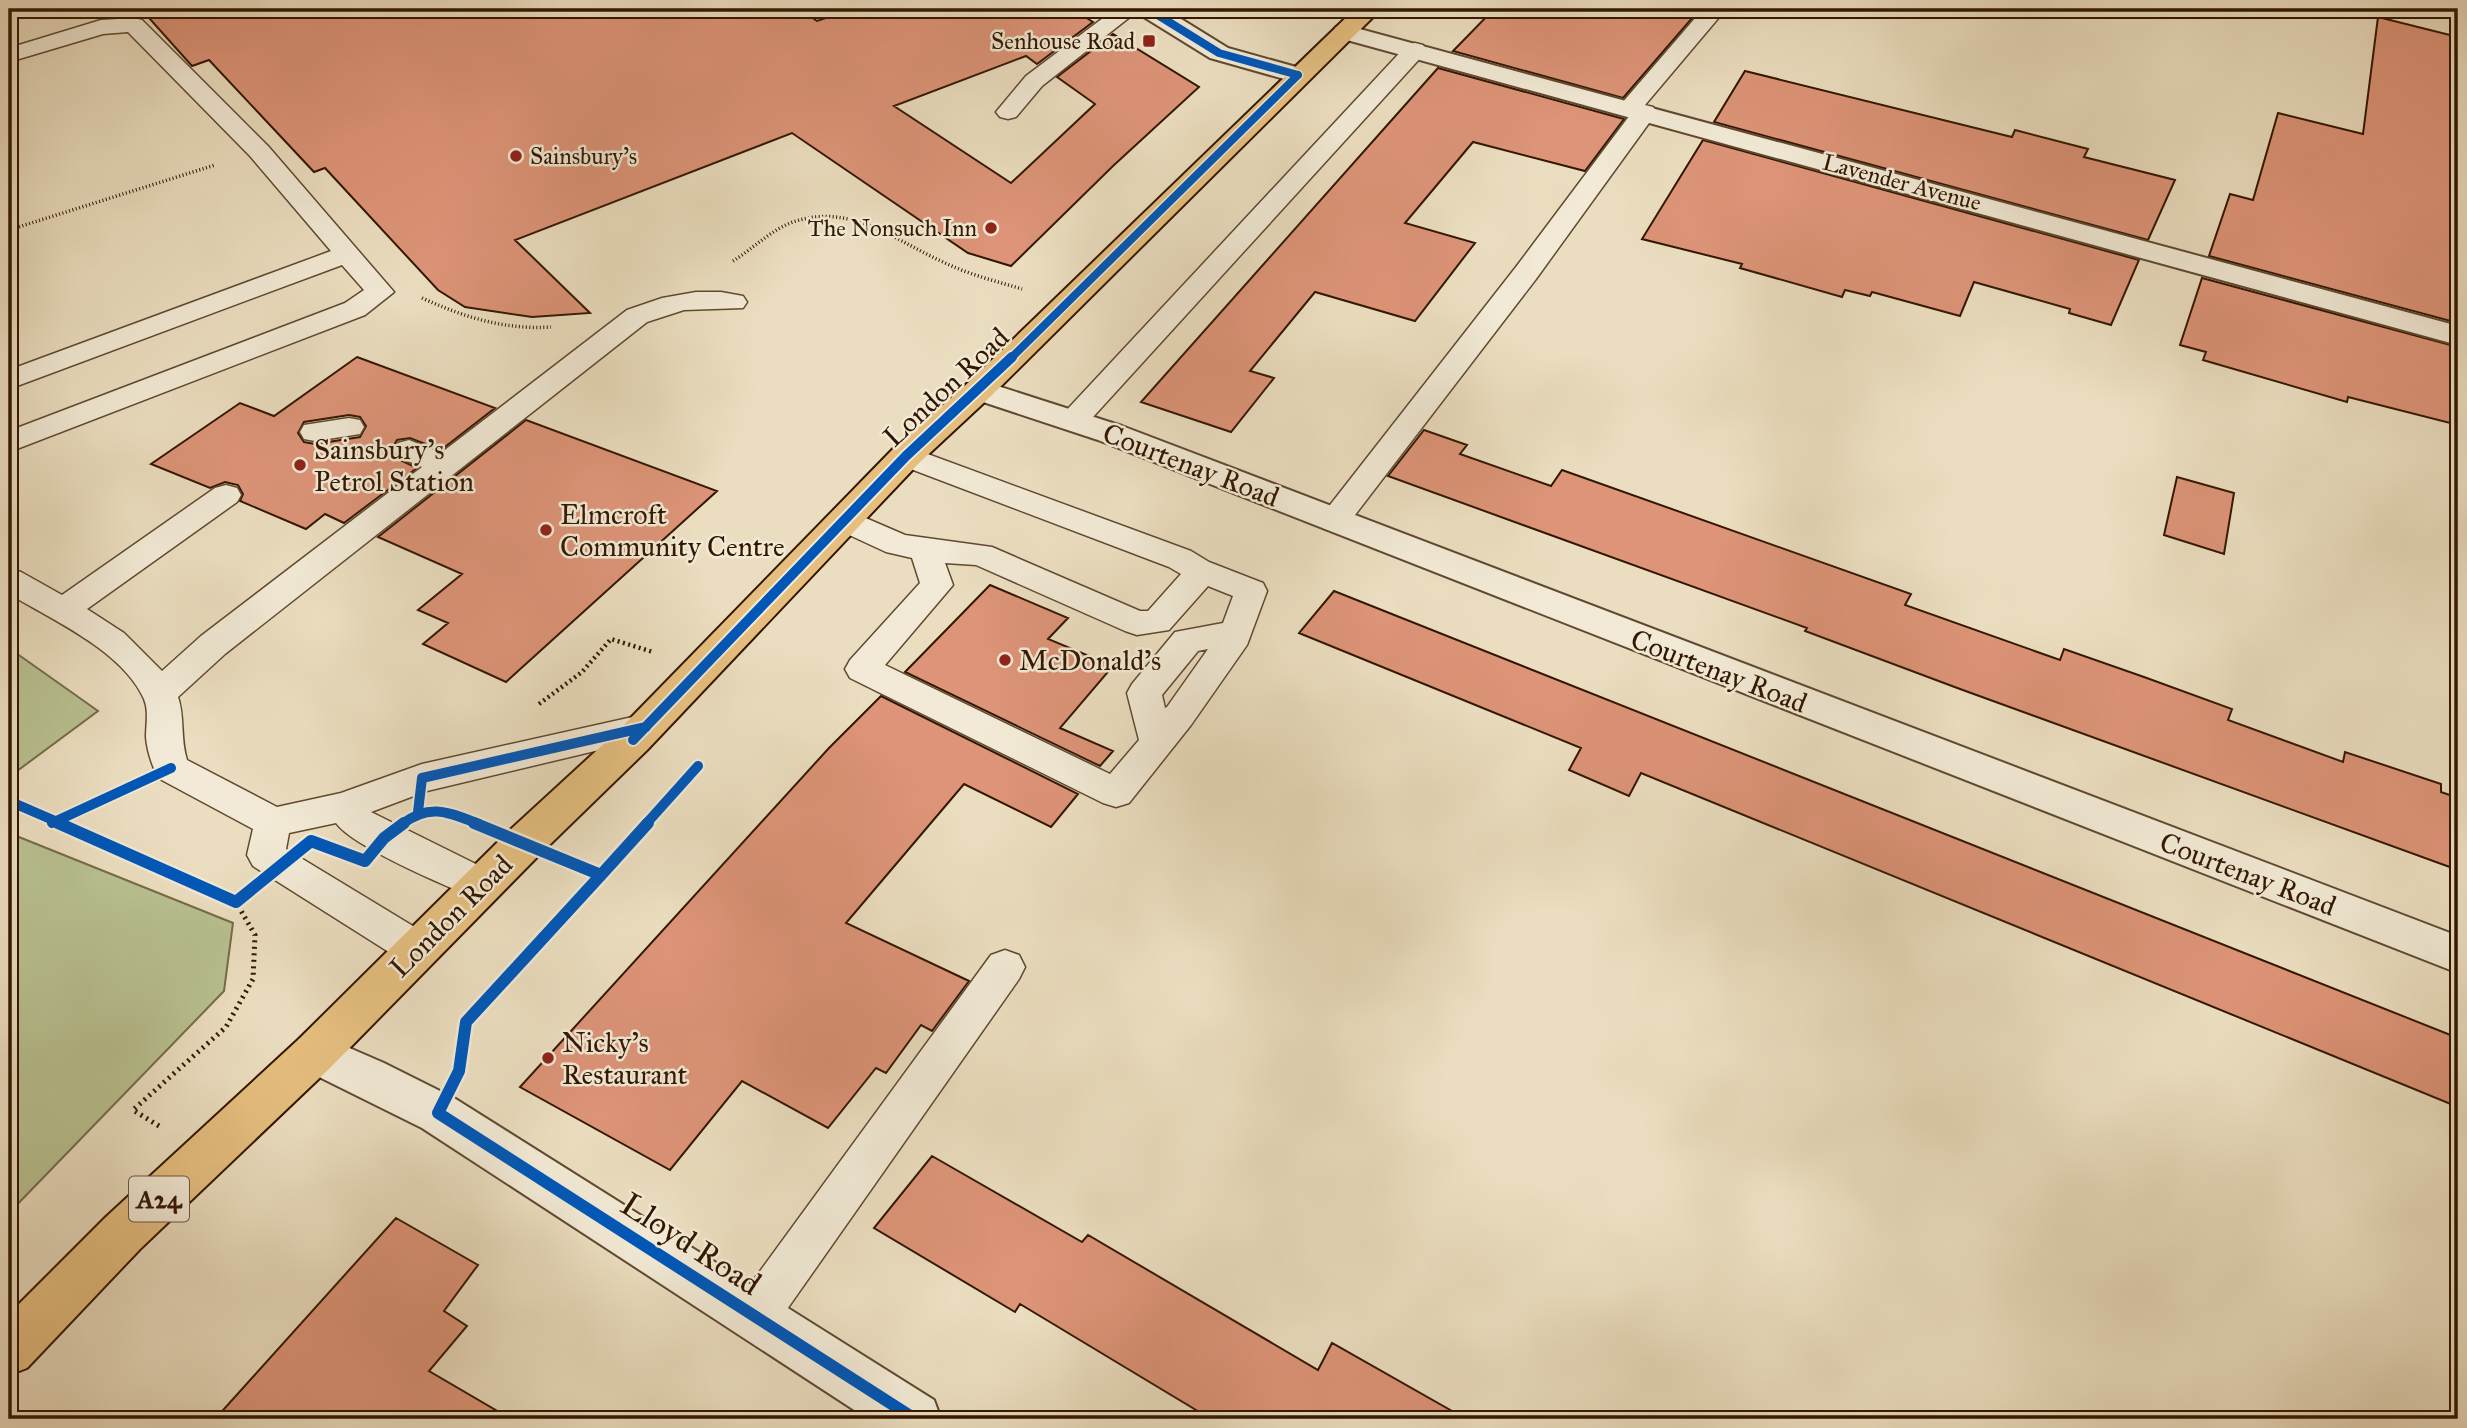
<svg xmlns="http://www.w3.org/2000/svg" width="2467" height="1428" font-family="'IM FELL Great Primer',serif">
<rect width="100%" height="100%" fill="#ebdec0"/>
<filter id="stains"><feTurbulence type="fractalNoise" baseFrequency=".00286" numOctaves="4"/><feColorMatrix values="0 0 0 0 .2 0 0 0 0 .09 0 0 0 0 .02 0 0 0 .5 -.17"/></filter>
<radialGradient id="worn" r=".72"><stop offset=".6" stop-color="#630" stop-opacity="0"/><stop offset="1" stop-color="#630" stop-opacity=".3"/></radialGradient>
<path fill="#b9c191" stroke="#766c48" stroke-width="2" d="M9,648L98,711L9,777Z
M9,833L233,923L224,991L9,1213Z"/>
<path fill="#dd9478" stroke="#321700" stroke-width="2" fill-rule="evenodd" d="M141,9H800L817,21L853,9H1072L1093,22L1037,64L1026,56L894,106L1011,183L1095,104L1057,77L1113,34L1199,87L1113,166L1011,266L968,253L792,133L515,240L590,313L532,317L465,307L438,290L325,168L314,172L209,60L192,66Z
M1494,9H1700L1623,98L1453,51Z
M2378,17L2458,37V323L2209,256L2230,194L2253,200L2278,113L2363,134Z
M1438,68L1624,119L1585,171L1473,142L1405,223L1475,243L1415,321L1315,292L1250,371L1274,378L1231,432L1141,402Z
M1745,71L2012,137L2015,130L2088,149L2084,157L2175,180L2148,240L1714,122Z
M1703,140L2139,260L2111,325L2069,313L2070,309L1974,282L1960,316L1872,292L1870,296L1845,290L1842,297L1740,268L1742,264L1642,239Z
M2202,278L2458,347V425L2348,397L2347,402L2203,360L2206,352L2180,345Z
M357,357L495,408L441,450L410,438L397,440L392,449L396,458L417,468L344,523L325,514L306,529L240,501L243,494L238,485L225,482L210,488L151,464L240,403L274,416ZM349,415L360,417L366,426L360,437L315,444L304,442L298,433L304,422Z
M526,420L717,491L506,682L423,644L448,623L418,610L462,574L378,537Z
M1424,430L1467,445L1460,454L1551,486L1562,470L1911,594L1905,605L2060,660L2064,649L2144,677L2232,709L2228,720L2343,762L2345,752L2441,784V792L2458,798V870L1960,689L1805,631L1807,628L1388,476Z
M2177,477L2234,493L2224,554L2164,535Z
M990,585L1068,618L1048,639L1113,666L1060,728L1113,751L1100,766L905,672Z
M1334,591L2458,1038V1107L1641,773L1629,796L1569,770L1581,748L1299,633Z
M881,696L1078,794L1051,827L964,784L846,923L969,981L932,1031L921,1025L886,1073L876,1068L828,1128L742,1081L670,1170L520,1087L829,748Z
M932,1156L1082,1242L1088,1235L1318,1370L1332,1343L1466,1419H1211L1020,1304L1015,1312L874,1228Z
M396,1218L478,1265L444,1311L467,1326L429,1371L511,1419H215Z"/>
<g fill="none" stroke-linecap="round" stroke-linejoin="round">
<defs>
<path id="service" d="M1115,9H1140L1042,86L1016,117L1008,119L1000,117L996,112L1026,76Z
M1703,9H1726L1645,105L1653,107L1657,112L1536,279L1345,528L1334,532L1323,528L1318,521L1323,514L1516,267L1630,115L1622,113L1618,108L1622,103Z
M134,18L142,20L268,146L394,292L365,315L9,452V431L345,303L364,290L342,265L9,389V370L331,251L250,156L128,32L103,34L9,62V48L101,20Z
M1415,43L1423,45L1426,50L1423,55L1083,428L1073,430L1063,428L1058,421L1063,414L1407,45Z
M696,292H721L743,296L747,302L743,308L684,310L647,322L225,654L178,697C185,717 180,739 187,760L277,807L341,793L422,764L646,714L658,718L664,727L658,736L427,791L371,812L496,874L502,885L496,896L483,900C453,890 353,847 336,823L289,833L286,849L431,937L437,949L431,961L417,965L403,961L253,866L247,855L253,829L158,778C152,765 147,751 146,737C146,724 149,711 144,699C123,651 51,619 9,594V569L21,572L62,595L215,488L226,485L237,488L241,495L237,502L87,609L124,633L162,671L201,636L422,467L398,457L394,450L398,443L409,440L441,453L627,310L662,298Z
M349,418L360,420L364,427L360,434L315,441L304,439L300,432L304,425Z
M906,446L1191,551L1209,562L1263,583L1267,591L1247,645L1191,725L1129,803L1116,807L1103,803L850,678L845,669L850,660L920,583L912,558L886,552L832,527L827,520L832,513L843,510L854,513L905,535L992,547L1140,611H1148L1181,574L1169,567L895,463L891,456L895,449ZM945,563L976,565L1125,631L1137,635L1169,630L1208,586L1233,596L1223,623L1175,632L1132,684L1127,693L1139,740L1110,774L885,665L953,585ZM1208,649L1167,707L1165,708L1162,695L1198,651Z
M1005,950L1019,955L1025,967L1019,979L771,1332L755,1338L739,1332L732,1316L739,1300L991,955Z"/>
<path id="minor" d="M1136,9H1165L1228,48L1307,70L1311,75L1307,80L1298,83L1210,58L1139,14Z
M1345,25L2458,326V345L1336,37L1333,32L1336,27Z
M979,380L1122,426L2458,936V973L1098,440L968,397L963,390L968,383Z
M315,1033L384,1063L454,1098L934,1400L941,1419H868L422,1128L299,1067L292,1053L299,1039Z"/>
<path id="trunk" d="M1355,9H1381L990,397L918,464L647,750L539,855L331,1067L140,1249L27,1368L9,1375V1314L106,1217L299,1039L509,831L619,730L894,448L968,383Z"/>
</defs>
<use href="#service" stroke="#604930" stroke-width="3"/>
<use href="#minor" stroke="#604930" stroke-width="4"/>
<use href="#trunk" stroke="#321700" stroke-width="4"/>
<path stroke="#321700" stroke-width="3.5" stroke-dasharray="1 2.5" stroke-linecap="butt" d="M9,230L215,165
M733,261C754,248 773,228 796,221C852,204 893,239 941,261C967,274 995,281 1022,289
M422,298C464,317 504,330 551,327"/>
<path stroke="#321700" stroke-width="4.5" stroke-dasharray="2 3.5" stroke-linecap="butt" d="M539,704L582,672L611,639L653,652"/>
<path stroke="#321700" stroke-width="5" stroke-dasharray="2 4.5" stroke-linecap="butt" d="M159,1126L133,1110L226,1027L253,979L255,935L236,902"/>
<use href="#service" fill="#f2ead6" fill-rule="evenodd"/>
<use href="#minor" fill="#f2ead6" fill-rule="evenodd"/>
<use href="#trunk" fill="#e6bf80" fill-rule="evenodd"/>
<defs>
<path id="cycleway-far2" d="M1148,9L1219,53L1298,75
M1010,359L1298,75"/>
<path id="cycleway-far1" d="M633,740L906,456L1012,357
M9,801L62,824
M418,812L422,778L646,727
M52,823L171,768
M402,824C430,803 448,812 479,824
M646,824L698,766"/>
<path id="cycleway" d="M58,823L236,902L311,841L365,861L384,838L404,823
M474,823L601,875L466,1022L459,1071L438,1113L915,1419
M601,875L648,823"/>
</defs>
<use href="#cycleway-far2" stroke="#f2ead6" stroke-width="11"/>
<use href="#cycleway-far1" stroke="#f2ead6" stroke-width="14"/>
<use href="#cycleway" stroke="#f2ead6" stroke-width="17"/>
<use href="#cycleway-far2" stroke="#0057b8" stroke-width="8"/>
<use href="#cycleway-far1" stroke="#0057b8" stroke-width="10"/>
<use href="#cycleway" stroke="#0057b8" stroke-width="12"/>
</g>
<g fill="#8f2418" stroke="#f2ead6" stroke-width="2.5">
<rect x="1142" y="34" width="14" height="14" rx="3.5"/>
<circle cx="516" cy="156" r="7"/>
<circle cx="991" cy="228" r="7"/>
<circle cx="300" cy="465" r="7"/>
<circle cx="546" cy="530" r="7"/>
<circle cx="1005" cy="660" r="7"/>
<circle cx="548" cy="1058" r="7"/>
</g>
<g text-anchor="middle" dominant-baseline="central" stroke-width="5" stroke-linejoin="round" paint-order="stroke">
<g font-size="23" fill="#321700" stroke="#f2ead6" text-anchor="end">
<text x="1135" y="41">Senhouse Road</text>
<text x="530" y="156" text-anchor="start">Sainsbury's</text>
<text x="977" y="228">The Nonsuch Inn</text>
</g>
<g font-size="23" fill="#321700" stroke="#f2ead6">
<text transform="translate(1902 182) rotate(15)">Lavender Avenue</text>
</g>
<rect fill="#f2ead6" stroke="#6c5640" stroke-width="2" x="129" y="1176.5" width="60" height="45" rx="5"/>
<g font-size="26" font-weight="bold" fill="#321700">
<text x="159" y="1199">A24</text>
</g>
<g font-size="28" fill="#321700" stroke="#f2ead6">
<text transform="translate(946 387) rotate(-43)">London Road</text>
<text transform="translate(1191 465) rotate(21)">Courtenay Road</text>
<text transform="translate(1719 671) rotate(21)">Courtenay Road</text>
<text transform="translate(2248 874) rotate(21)">Courtenay Road</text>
<text transform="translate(451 916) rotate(-45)">London Road</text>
</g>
<g font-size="28" fill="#321700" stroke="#f2ead6" text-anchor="start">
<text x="314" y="449">Sainsbury's<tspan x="314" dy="32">Petrol Station</tspan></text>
<text x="560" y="514">Elmcroft<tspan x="560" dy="32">Community Centre</tspan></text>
<text x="1019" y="660">McDonald's</text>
<text x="562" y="1042">Nicky's<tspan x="562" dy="32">Restaurant</tspan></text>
</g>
<g font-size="33" fill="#321700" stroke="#f2ead6">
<text transform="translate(691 1244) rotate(33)">Lloyd Road</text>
</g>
</g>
<rect width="2467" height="1428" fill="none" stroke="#ebdec0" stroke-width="35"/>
<rect x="10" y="10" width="2446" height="1407" fill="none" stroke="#321700" stroke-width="3.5"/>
<rect x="18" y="18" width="2432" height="1393" fill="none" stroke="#321700" stroke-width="2"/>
<rect width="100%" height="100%" filter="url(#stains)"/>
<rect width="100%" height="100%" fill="url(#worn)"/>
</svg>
